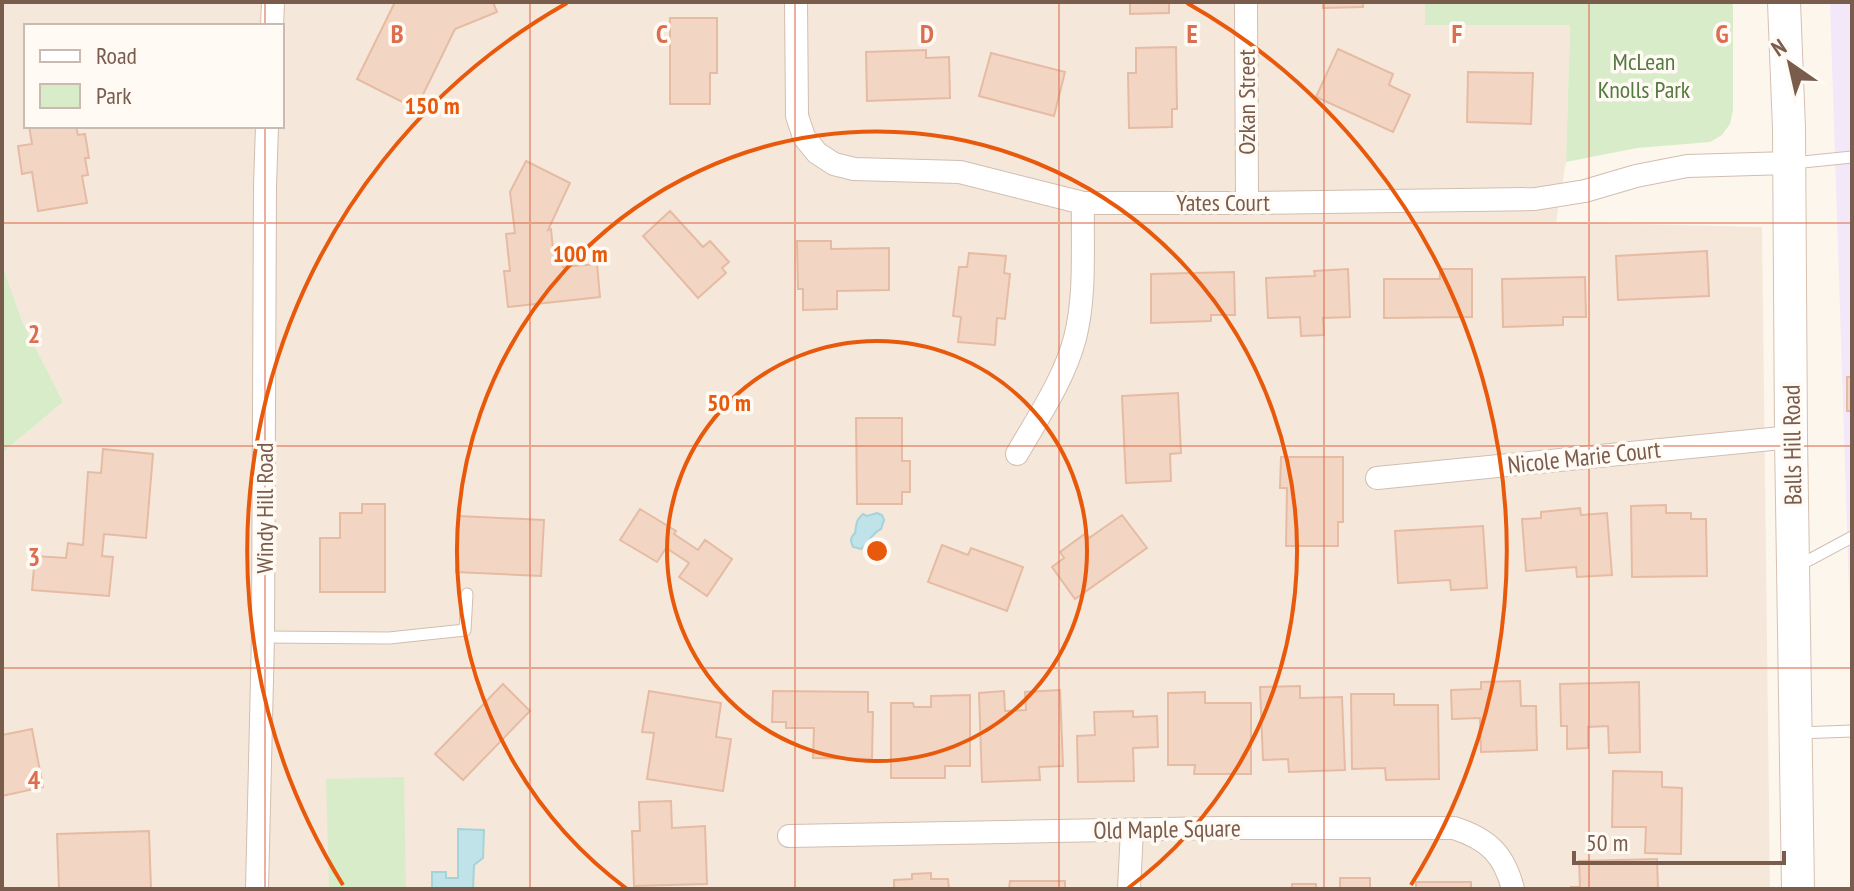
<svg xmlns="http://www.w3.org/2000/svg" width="1854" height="891" font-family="'PT Sans Narrow',sans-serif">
<rect width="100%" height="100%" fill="#fdf6ec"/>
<path fill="#f5e8da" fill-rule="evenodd" d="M2,2H1425L1426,25L1570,24L1566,162L1556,222L1762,227L1770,889H2V453L63,402L23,323L2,265ZM26,26H282V126H26Z"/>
<path fill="#f3e8fa" d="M1830,2H1852L1851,651Z"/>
<path fill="#d8ecc9" d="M1425,2H1733V110L1730,124L1722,135L1710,142L1637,148L1566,162L1570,25H1425Z
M2,265L23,323L63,402L2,453Z
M404,777L406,889H329L326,779Z"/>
<path fill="#bfe3e8" stroke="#a5d3da" stroke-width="2" d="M877,513L882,515L884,520L881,529C869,535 871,542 861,549L853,547C850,541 850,538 855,533C857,524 855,521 863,514L867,516Z
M458,829L484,830L483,858L474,865L473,889H432V872H446V878H458Z"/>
<path fill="#f3d5c3" stroke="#e6bba3" stroke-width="2" d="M395,2H493L497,12L455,29L416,109L357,79Z
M1130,2H1169V13L1130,14Z
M1323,2H1363V7L1323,8Z
M670,18H717V73H710V104H670Z
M1176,47L1177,109H1172V127L1129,128L1128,73H1136V48Z
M1338,49L1393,74L1389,85L1410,95L1393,132L1316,97Z
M926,50V58L949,57L950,98L867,101L866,52Z
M991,53L1065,72L1054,116L979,96Z
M1468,72L1533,73L1531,124L1467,122Z
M29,126H76L78,135L85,134L89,158H85L88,175L82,176L87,203L38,211L32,172L22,174L18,146L32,144Z
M526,161L570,183L548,230L551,229L553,249L561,248L563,267L597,264L600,297L508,307L504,271H510L506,234L515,233L510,192Z
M670,211L703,247L710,241L729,262L722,268L726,273L698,298L643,236Z
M797,241H831V249L889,248V290L837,291V309L803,310V289H798Z
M1707,251L1709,296L1618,300L1616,256Z
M969,253L1006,256L1004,273L1010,274L1005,319L997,318L995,345L958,342L961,317L953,316L959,267H967Z
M1348,269L1350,317L1323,318L1324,335L1301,336L1300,317L1268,318L1266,278L1315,276L1314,271Z
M1440,269H1472V317L1384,318V279H1440Z
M1234,272L1235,315H1211V321L1151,323V274Z
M1585,277L1586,317H1563V325L1503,327L1502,279Z
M1847,377H1852V411H1847Z
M1178,393L1181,453L1170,454L1171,481L1126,483L1122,396Z
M856,418H902V461H910V492H902V504H857Z
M103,449L153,454L146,538L104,534L102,556L113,557L109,596L32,590L35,556L66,558L68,543L83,545L88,472L101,473Z
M1281,457H1343V522H1338V546H1286L1287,488H1280Z
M362,504H385V592H320V538H340V513H362Z
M1666,505V513H1691V519H1706L1707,576L1632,577L1631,506Z
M1580,508L1581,515L1607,513L1612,575L1577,577L1576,567L1526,571L1522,519L1541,518V512Z
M640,509L676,531L674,534L698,550L705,540L732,559L707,596L679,577L689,563L666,548L657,562L620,540Z
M1122,515L1147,548L1075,599L1052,567L1064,558L1060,552L1086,533L1089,538Z
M459,516L544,520L541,576L456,572Z
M1483,526L1487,588L1451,590L1450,580L1398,583L1395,531Z
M942,545L968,555L971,548L1023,567L1007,611L928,582Z
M1520,681L1521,706H1536L1537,750L1481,752L1480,718L1452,719L1451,690L1481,689V682Z
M1639,682L1640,752L1609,753L1608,726L1588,727V748L1567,749V726H1561L1560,684Z
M503,684L530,711L463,780L435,754Z
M1300,686V698L1342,697L1345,770L1289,772L1288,759L1263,760L1260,687Z
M1060,690L1063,766L1039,767L1040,780L982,782L979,693L1004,691L1005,711L1026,710L1025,692Z
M649,691L721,703L716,737L731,739L723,791L647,779L654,733L642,732Z
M773,691L868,692V712H873L872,759L813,758L814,728H786V722H772Z
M1205,692V703H1251V774H1194L1195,765H1168V693Z
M1351,694H1394V705H1438L1439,779L1386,780L1385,768L1352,769Z
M970,695V766H945V778H891V703H913L914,707H931V696Z
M1133,711V717L1157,716L1158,747L1133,748L1134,781L1078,782L1077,736L1095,735L1094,712Z
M32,729L43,787L2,796V735Z
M1613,771L1662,772V787L1682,788L1681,854L1645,853L1646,827H1612Z
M671,801L672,828L705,826L707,884L634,886L632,831H640L639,802Z
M149,831L151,889H59L57,834Z
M1657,859L1658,889H1571V887H1580L1579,861Z
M931,873V879H948L949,889H894V880L912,879V874Z
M1340,878H1370V889H1340Z
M1010,881H1065V889H1009Z
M1416,882H1471V889H1416Z
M1292,884H1316V889H1292Z"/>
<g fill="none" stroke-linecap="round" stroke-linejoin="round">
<defs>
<path id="lane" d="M1793,163L1852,157
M1798,566L1852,537
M263,637L389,638L465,630L467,594
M1798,733L1852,731"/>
<path id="street" d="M796,2L797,116L804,137L817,153L834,164L854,169L960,172L1083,203H1247L1535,199L1585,191L1636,176L1687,166L1789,163
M1246,2L1247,203
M272,26L273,2
M1017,454C1038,417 1064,380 1075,338C1086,295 1082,247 1083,203
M1377,478L1791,437
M789,836L1217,828H1454C1488,839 1504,854 1513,889
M257,889L263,637L265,186L267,126
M1129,889L1132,830"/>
<path id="secondary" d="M1784,2L1789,129L1791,437L1798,889"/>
</defs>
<use href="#lane" stroke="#d1beb0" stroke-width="13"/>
<use href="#street" stroke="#d1beb0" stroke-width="24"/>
<use href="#secondary" stroke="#d6c0b0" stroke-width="34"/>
<use href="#lane" stroke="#fff" stroke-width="11"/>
<use href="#street" stroke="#fff" stroke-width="22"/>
<use href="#secondary" stroke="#fff" stroke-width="32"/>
</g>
<path fill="none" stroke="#dc6d51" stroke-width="2" stroke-opacity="0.55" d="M265,2V26M530,2V889M795,2V889M1059,2V889M1324,2V889M1589,2V889M265,126V889M2,223H1852M2,446H1852M2,668H1852"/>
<g fill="none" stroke="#e8590c" stroke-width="4">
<circle cx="877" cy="551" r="210"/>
<path d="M627 889A420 420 0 1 1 1127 889"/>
<path d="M343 885A630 630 0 0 1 567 3M1187 3A630 630 0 0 1 1411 885"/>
</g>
<g text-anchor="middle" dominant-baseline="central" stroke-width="7" stroke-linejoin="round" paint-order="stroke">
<g font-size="24" fill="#537a41" stroke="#fffaf3">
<text x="1644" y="61">McLean<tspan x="1644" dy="28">Knolls Park</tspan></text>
</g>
<g font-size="24" fill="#7a5c4d" stroke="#fffaf3">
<text transform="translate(1246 102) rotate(-90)">Ozkan Street</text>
<text x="1223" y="202">Yates Court</text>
<text transform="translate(1792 445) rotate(-91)">Balls Hill Road</text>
<text transform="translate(1584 457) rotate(-6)">Nicole Marie Court</text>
<text transform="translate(264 508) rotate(-90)">Windy Hill Road</text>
<text transform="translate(1167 829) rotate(-1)">Old Maple Square</text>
</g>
</g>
<g font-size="26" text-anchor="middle" font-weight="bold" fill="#dc6d51" stroke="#fffaf3" stroke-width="7" stroke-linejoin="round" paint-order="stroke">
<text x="397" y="43">B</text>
<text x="662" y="43">C</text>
<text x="927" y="43">D</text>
<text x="1192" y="43">E</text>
<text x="1457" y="43">F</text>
<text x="1722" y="43">G</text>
<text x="34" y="343">2</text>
<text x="34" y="566">3</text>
<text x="34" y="789">4</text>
</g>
<circle cx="877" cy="551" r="12" fill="#e8590c" stroke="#fffaf3" stroke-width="4"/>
<g font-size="24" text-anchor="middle" font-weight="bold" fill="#e8590c" stroke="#fffaf3" stroke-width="7" stroke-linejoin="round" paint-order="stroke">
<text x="432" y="114">150 m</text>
<text x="580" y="262">100 m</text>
<text x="729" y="411">50 m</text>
</g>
<rect width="1854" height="891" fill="none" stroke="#7a5c4d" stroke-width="8"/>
<rect x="24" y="24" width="260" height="104" fill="#fffaf3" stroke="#cabbb1" stroke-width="2"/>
<rect x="40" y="50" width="40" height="12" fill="#ffffff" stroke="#cabbb1" stroke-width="2"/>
<text x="96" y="64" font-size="24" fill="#7a5c4d">Road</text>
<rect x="40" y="84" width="40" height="24" fill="#d8ecc9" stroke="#cabbb1" stroke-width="2"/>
<text x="96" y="104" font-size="24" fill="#7a5c4d">Park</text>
<g transform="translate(1790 64) rotate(326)" stroke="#fffaf3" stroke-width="6" paint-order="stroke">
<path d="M0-6L14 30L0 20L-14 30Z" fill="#7a5c4d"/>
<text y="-12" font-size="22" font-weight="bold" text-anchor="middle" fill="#7a5c4d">N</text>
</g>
<path d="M1574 851v12h210v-12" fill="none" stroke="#7a5c4d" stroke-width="4"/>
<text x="1586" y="851" font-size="24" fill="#7a5c4d" stroke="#fffaf3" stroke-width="6" paint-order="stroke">50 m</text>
</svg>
